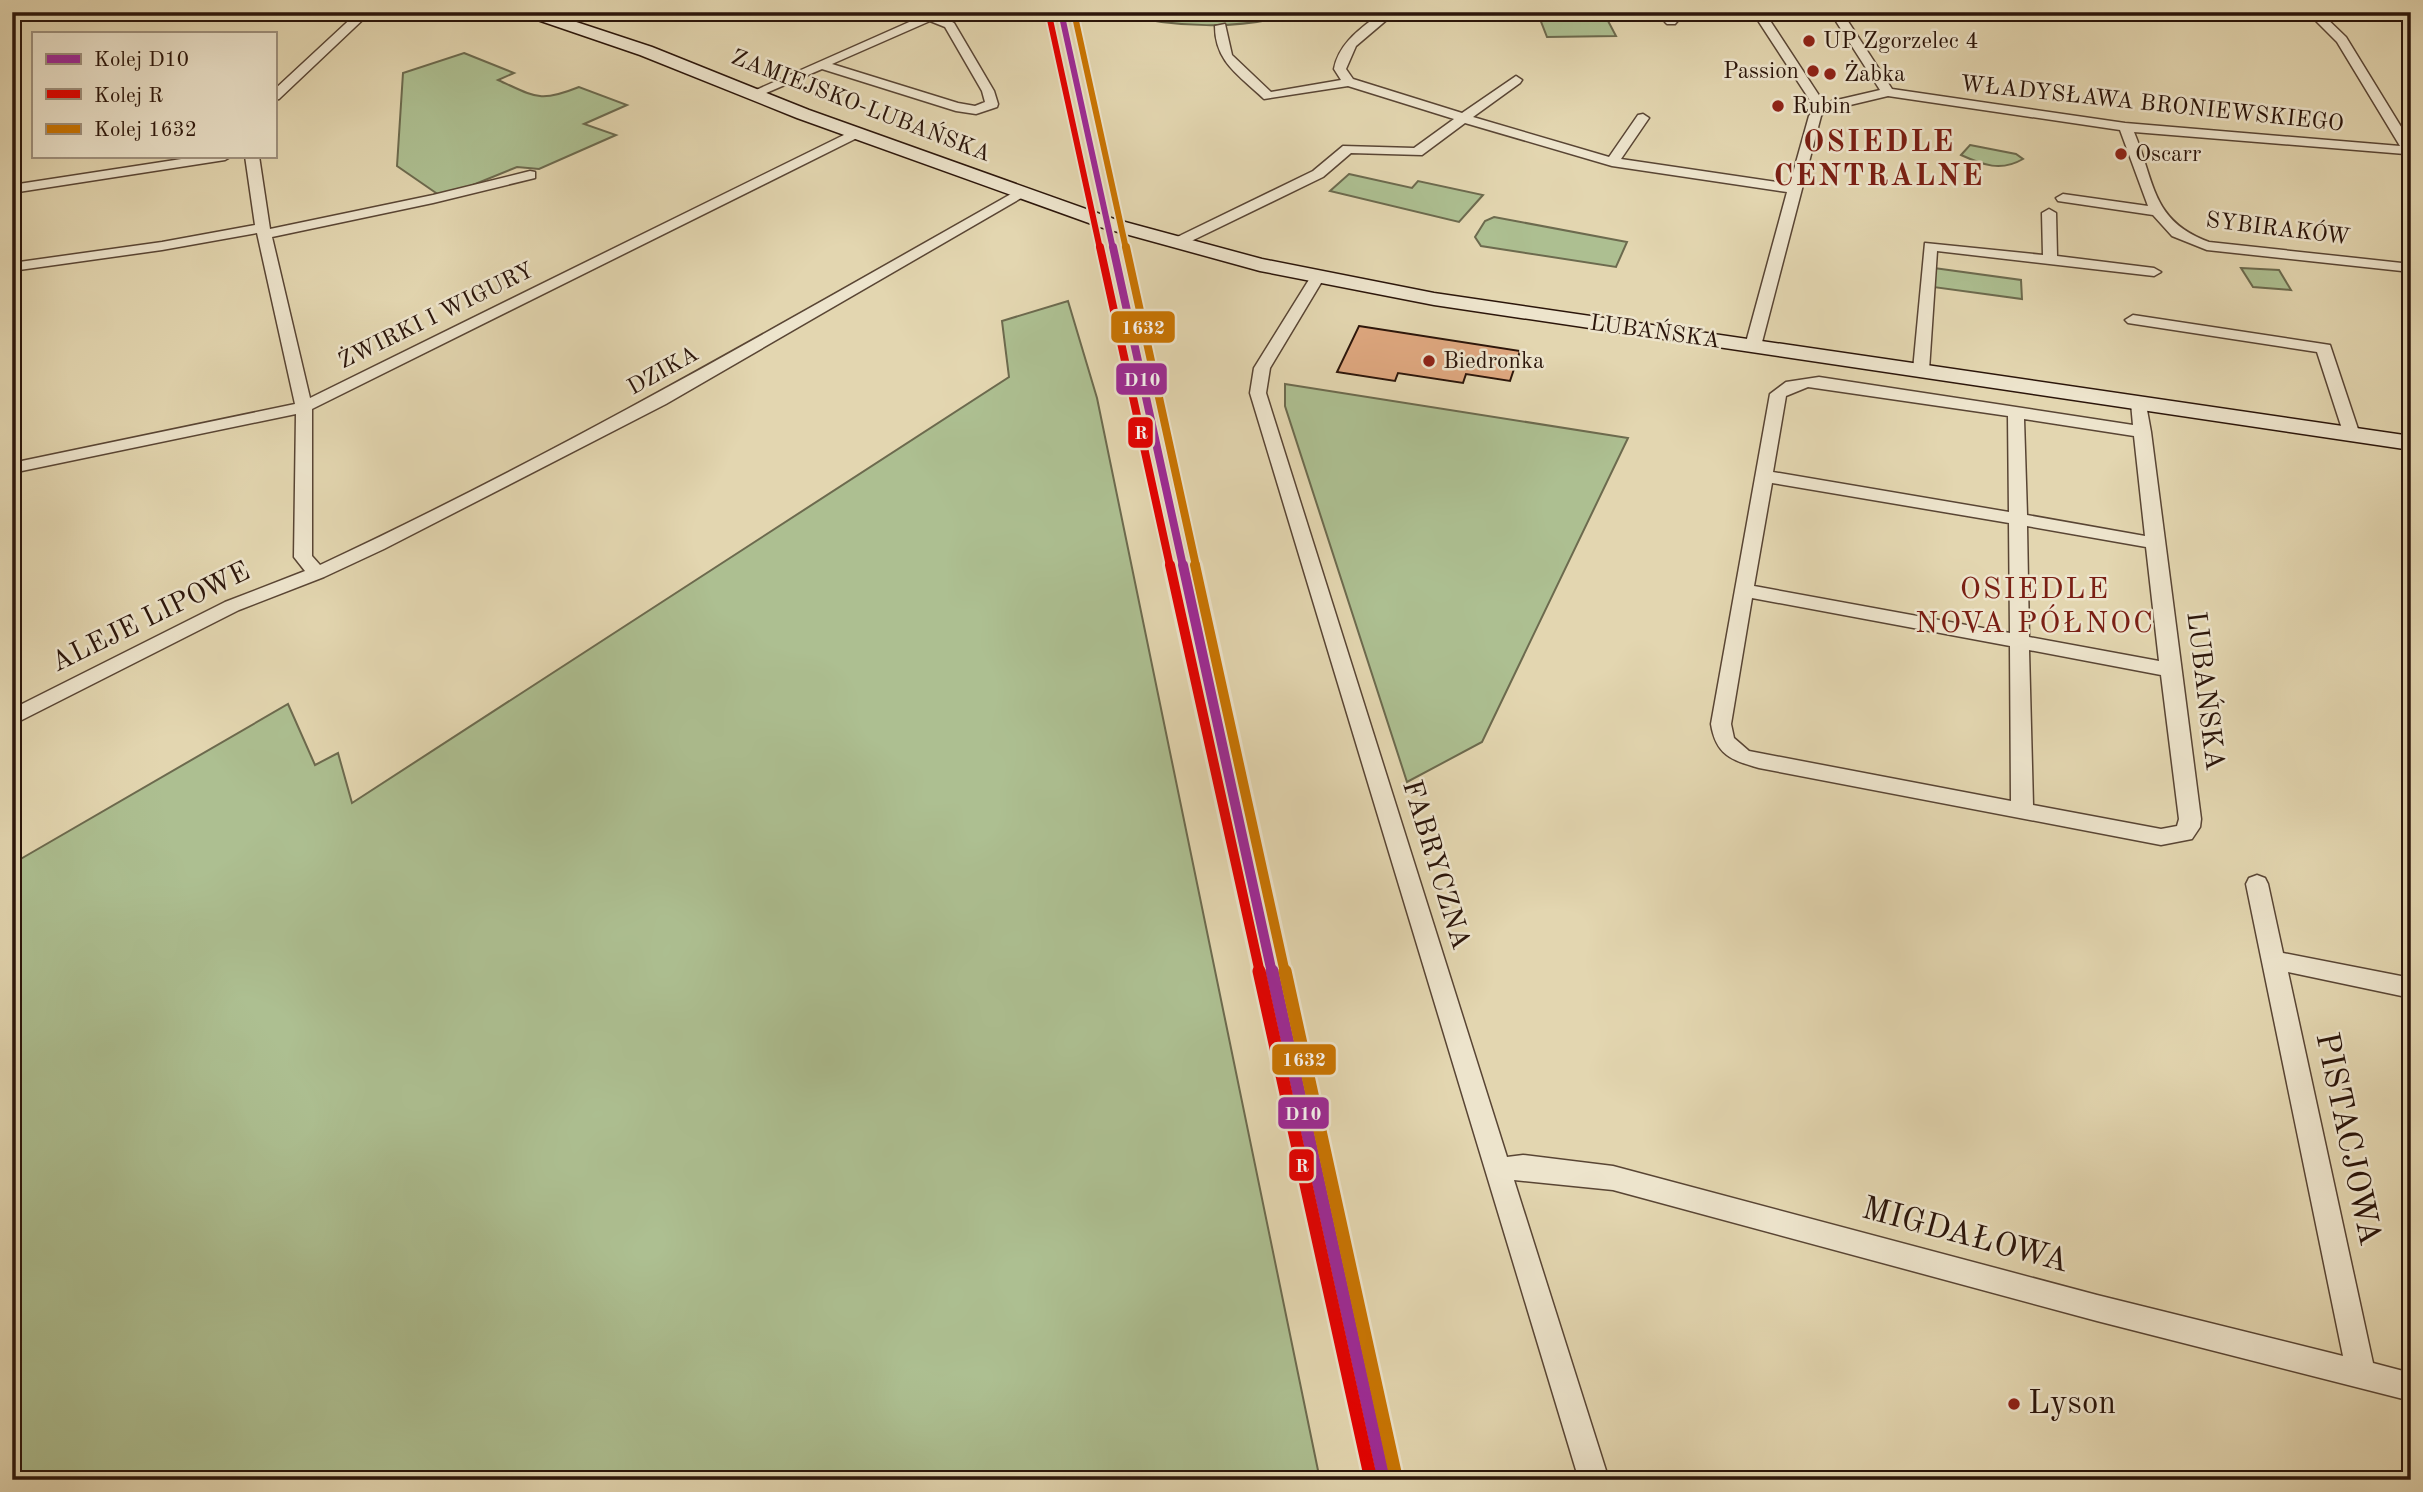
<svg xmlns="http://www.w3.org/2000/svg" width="2423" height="1492" font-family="'Old Standard TT',serif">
<rect width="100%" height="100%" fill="#e3d6b0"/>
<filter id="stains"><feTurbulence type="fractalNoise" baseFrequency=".00286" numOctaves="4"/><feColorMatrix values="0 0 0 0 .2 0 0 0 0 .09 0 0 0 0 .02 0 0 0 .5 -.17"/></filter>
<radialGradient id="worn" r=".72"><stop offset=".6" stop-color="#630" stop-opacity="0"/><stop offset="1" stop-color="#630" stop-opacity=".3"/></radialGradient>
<path fill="#adbf91" stroke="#6c6a4e" stroke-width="2" d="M1115,12H1297C1244,31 1169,28 1115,12Z
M1540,19H1607L1616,36L1547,37Z
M464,53L514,73L498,80C536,97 539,103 579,87L627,105L584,124L616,135L539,169L517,167L458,191L439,195L397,166L403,73Z
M1970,145L2016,154L2023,159C2001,172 1983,165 1961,155Z
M1349,174L1412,188L1418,181L1483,195L1459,222L1330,191Z
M1494,217L1627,242L1616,267L1481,246L1475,237L1485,221Z
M1934,268L2021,280L2022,299L1933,287Z
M2241,268L2279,270L2291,290L2253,287Z
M1068,301L1097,398L1320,1480H12V864L288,704L315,765L338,753L352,803L1009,377L1002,321Z
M1285,384L1628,438L1482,742L1407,782L1285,406Z"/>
<path fill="#dfa880" stroke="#2b150a" stroke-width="2" d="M1359,326L1520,351L1510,381L1466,374L1463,383L1398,373L1395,381L1337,372Z"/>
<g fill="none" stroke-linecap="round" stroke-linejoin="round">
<defs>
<path id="street" d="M358,12H371L279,99L275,100V89Z
M892,12C914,12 935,12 954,23L994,91L998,104L997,107L976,114L956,111L822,69L757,97L753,98L747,94L916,19ZM930,21L945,27L982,91L985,102L975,106L958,103L832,64Z
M1382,12H1396L1356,46L1346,69L1353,79L1462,113L1516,76L1522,80L1520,83L1473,117L1609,157L1638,115L1643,114L1649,118L1621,159L1790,184L1809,116L1815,108L1755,16H1682L1675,24H1667L1665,22L1673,12H1803L1797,15L1767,16L1824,103L1880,90L1830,12H1842L1892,89L2125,123L2400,146L2337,42L2307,12H2320L2346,37L2411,143V158L2405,154L2134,132C2155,182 2151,221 2209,242L2411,264V272L2207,250L2172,236L2153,215L2058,201L2056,198L2063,194L2148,206L2120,130L1888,96L1825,111L1821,116L1761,346L1753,351L1745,346L1787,192L1612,166L1465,123L1422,155L1351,153L1323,177L1181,246H1171L1169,243L1171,240L1313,171L1343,146L1414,148L1454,119L1348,86L1264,99C1239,75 1215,62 1215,26L1225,24L1232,55L1271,92L1341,80L1334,69C1339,42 1362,28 1382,12Z
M856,129L863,133L861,136L312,409V556L320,565C560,453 788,320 1018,190H1028L1030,193L666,404L384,549L324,577L239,610L12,725V709L225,602L305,571L294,557L296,414L12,473V463L295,404L257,233L162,250L12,271V263L162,242L255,225L245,156H259L270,229L433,195L530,171L535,172V178L433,203L272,237L310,398Z
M201,156H232L225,160L12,193V185Z
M2049,209L2056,213L2057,256L2154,268L2161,272L2154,276L1937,251L1929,370L1927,373H1915L1913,370L1925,243L2043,255L2042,213Z
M1317,274L1324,278L1270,368L1266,393L1507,1157L1523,1155L1613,1166L2097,1295L2343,1356L2246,884L2249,878L2257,875L2265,878L2268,884L2283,953L2411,978V998L2288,972L2373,1363L2411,1373V1401L2097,1321L1613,1190L1514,1180L1609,1480H1579L1250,393L1254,368L1310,278Z
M2133,315L2330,345L2360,435L2352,440L2344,435L2317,352L2128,323L2125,320Z
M1819,377L2133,425L2131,403L2133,399H2145L2151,432L2201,819L2200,827L2192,839L2161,845L1759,768C1731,760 1716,755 1711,724L1770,394L1786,382ZM1808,387L2008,416L2009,512L1773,472L1786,396ZM2024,419L2134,436L2145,536L2027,515ZM1772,483L2009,523L2010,633L1754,586ZM2027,526L2146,547L2159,661L2029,637ZM1752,598L2010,646L2011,801L1749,751L1734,738L1731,724ZM2029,650L2161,675L2179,819L2177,826L2161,829L2033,805Z"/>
<path id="secondary" d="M521,12H546L652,47L809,110L1114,219L1262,259L1434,293L2411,436V450L1434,305L1260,271L1100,227L797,118L640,55L523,15Z"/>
</defs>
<use href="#street" stroke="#594534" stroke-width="3"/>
<use href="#secondary" stroke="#2b150a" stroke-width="3"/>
<use href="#street" fill="#ede4cc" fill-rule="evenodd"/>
<use href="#secondary" fill="#ede4cc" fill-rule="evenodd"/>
<defs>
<path id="rail-1-far3" d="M1061,12L1113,249"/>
<path id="rail-1-far2" d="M1113,247L1183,566"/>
<path id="rail-1-far1" d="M1183,565L1272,973"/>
<path id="rail-1" d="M1272,971L1384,1480"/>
<path id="rail-2-far3" d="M1049,15L1100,249"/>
<path id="rail-2-far2" d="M1100,247L1170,566"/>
<path id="rail-2-far1" d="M1170,565L1260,973"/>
<path id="rail-2" d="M1259,971L1371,1480"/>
<path id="rail-3-far3" d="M1074,12L1126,249"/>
<path id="rail-3-far2" d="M1126,247L1196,566"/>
<path id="rail-3-far1" d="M1195,565L1285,973"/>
<path id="rail-3" d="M1285,971L1396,1477"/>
</defs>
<use href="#rail-1-far3" stroke="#ede4cc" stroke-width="10"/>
<use href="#rail-1-far2" stroke="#ede4cc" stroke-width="12"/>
<use href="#rail-1-far1" stroke="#ede4cc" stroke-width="16"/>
<use href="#rail-1" stroke="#ede4cc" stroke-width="18"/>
<use href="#rail-2-far3" stroke="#ede4cc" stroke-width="10"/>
<use href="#rail-2-far2" stroke="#ede4cc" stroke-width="12"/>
<use href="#rail-2-far1" stroke="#ede4cc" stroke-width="16"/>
<use href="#rail-2" stroke="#ede4cc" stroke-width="18"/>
<use href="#rail-3-far3" stroke="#ede4cc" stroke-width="10"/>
<use href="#rail-3-far2" stroke="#ede4cc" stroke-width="12"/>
<use href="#rail-3-far1" stroke="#ede4cc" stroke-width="16"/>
<use href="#rail-3" stroke="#ede4cc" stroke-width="18"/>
<use href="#rail-1-far3" stroke="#9e2a97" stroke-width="6"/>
<use href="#rail-1-far2" stroke="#9e2a97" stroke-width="8"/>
<use href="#rail-1-far1" stroke="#9e2a97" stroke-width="10"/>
<use href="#rail-1" stroke="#9e2a97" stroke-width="13"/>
<use href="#rail-2-far3" stroke="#e50000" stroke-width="6"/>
<use href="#rail-2-far2" stroke="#e50000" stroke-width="8"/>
<use href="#rail-2-far1" stroke="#e50000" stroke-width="10"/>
<use href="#rail-2" stroke="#e50000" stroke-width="13"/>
<use href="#rail-3-far3" stroke="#ca7502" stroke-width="6"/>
<use href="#rail-3-far2" stroke="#ca7502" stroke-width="8"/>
<use href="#rail-3-far1" stroke="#ca7502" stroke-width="10"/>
<use href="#rail-3" stroke="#ca7502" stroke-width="13"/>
</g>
<g fill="#8f2418" stroke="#ede4cc" stroke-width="2.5">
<circle cx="1809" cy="41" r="7"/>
<circle cx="1813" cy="71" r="7"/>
<circle cx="1830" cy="74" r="7"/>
<circle cx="1778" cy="106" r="7"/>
<circle cx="2121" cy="154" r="7"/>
<circle cx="1429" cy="361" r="7"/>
<circle cx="2014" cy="1404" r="7"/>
</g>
<g text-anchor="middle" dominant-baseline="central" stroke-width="5" stroke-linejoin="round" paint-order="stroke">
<g font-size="23" fill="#2b150a" stroke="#ede4cc" text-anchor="start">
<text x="1823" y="41">UP Zgorzelec 4</text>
<text x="1799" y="71" text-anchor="end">Passion</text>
<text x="1844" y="74">Żabka</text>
<text x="1792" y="106">Rubin</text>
<text x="2135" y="154">Oscarr</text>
<text x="1443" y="361">Biedronka</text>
</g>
<g font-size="23" fill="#2b150a" stroke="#ede4cc">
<text transform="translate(2152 104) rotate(6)">WŁADYSŁAWA BRONIEWSKIEGO</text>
<text transform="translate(861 106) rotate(21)">ZAMIEJSKO-LUBAŃSKA</text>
<text transform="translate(2278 229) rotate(7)">SYBIRAKÓW</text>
<text transform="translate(436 316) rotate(-26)">ŻWIRKI I WIGURY</text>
<text transform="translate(1655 332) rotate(8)">LUBAŃSKA</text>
<text transform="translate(663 371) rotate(-29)">DZIKA</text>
</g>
<g font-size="28" fill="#2b150a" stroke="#ede4cc">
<text transform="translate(151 618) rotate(-26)">ALEJE LIPOWE</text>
<text transform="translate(2204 691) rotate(83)">LUBAŃSKA</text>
<text transform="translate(1435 865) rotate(73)">FABRYCZNA</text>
</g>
<g font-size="30" font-weight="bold" letter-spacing="2" fill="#7a1f14" stroke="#ede4cc">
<text x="1879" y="143">OSIEDLE<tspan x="1879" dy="34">CENTRALNE</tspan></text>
</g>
<g font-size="30" letter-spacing="2" fill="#7a1f14" stroke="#ede4cc">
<text x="2035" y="590">OSIEDLE<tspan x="2035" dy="34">NOVA PÓŁNOC</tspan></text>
</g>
<g font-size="33" fill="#2b150a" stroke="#ede4cc">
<text transform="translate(2347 1139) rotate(78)">PISTACJOWA</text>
<text transform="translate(1965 1236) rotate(15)">MIGDAŁOWA</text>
</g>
<g font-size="33" fill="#2b150a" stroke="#ede4cc" text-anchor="start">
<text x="2028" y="1404">Lyson</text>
</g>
</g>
<g stroke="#ede4cc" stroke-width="2.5">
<rect x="1110" y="310" width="66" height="34" rx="7" fill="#ca7502"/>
<rect x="1115" y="362" width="53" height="34" rx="7" fill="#9e2a97"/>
<rect x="1127" y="416" width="27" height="33" rx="7" fill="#e50000"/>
<rect x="1271" y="1043" width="66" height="33" rx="7" fill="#ca7502"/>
<rect x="1277" y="1096" width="53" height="34" rx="7" fill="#9e2a97"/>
<rect x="1288" y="1148" width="27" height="34" rx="7" fill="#e50000"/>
</g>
<g font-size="19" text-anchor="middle" font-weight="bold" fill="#fff">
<text x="1143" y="334">1632</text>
<text x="1142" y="386">D10</text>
<text x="1141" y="439">R</text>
<text x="1304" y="1066">1632</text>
<text x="1303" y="1120">D10</text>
<text x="1302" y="1172">R</text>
</g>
<rect width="2423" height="1492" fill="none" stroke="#e3d6b0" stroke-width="42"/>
<rect x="14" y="14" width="2395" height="1464" fill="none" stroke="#2b150a" stroke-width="3.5"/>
<rect x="21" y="21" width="2381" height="1450" fill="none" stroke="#2b150a" stroke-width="2"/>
<rect x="32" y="32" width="245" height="126" fill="#ede4cc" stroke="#9f917e" stroke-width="2"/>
<rect x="46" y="54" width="35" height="10" fill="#9e2a97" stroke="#9f917e" stroke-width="2"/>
<text x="94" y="66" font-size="21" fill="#2b150a">Kolej D10</text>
<rect x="46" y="89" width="35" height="10" fill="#e50000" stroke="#9f917e" stroke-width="2"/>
<text x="94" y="102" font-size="21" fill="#2b150a">Kolej R</text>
<rect x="46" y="124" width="35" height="10" fill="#ca7502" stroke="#9f917e" stroke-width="2"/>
<text x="94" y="136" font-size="21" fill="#2b150a">Kolej 1632</text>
<rect width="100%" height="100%" filter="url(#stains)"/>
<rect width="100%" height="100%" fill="url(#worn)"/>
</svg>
